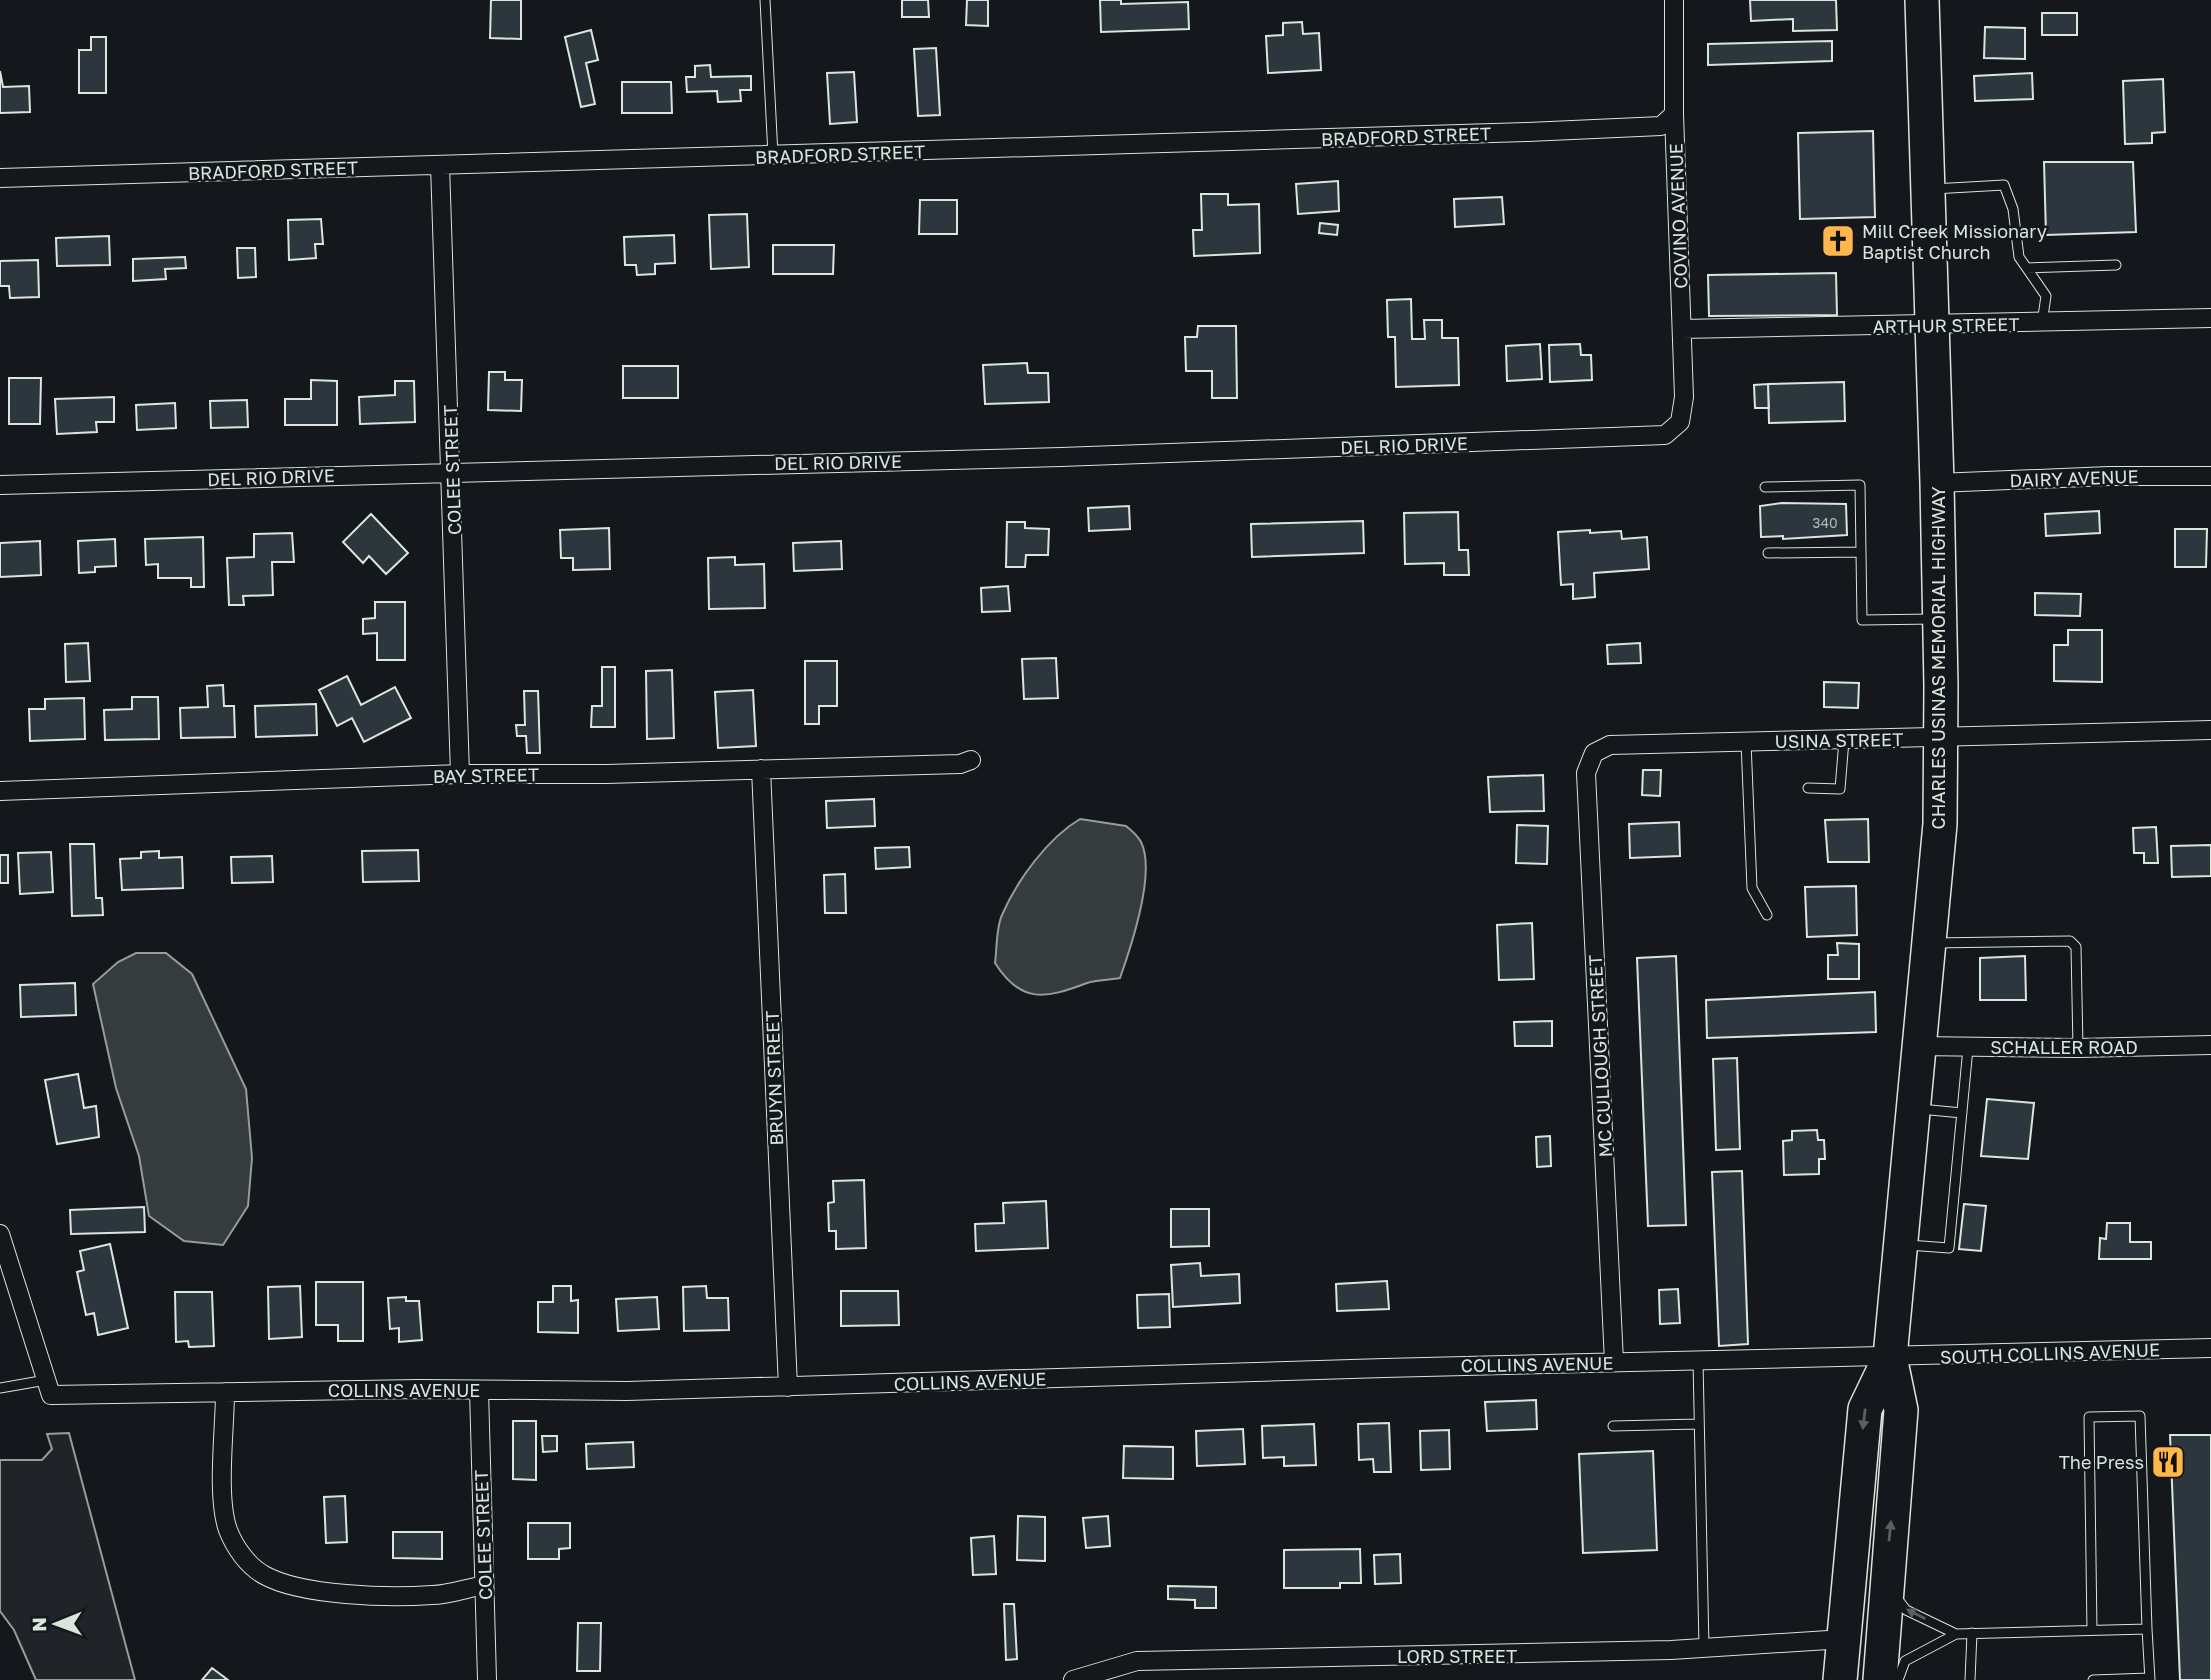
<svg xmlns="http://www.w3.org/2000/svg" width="2211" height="1680" font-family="'Golos Text',sans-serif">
<rect width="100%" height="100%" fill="#14181c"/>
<path fill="#202428" stroke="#939e99" stroke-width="2" d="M69,1433L135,1680H36L14,1630L0,1611V1460H42L52,1449L47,1434Z"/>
<path fill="#363b3e" stroke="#939e99" stroke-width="2" d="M1080,819L1126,826C1131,830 1138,836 1141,842C1156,872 1131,947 1120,978C1109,980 1096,980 1087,983C1045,999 1021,1004 995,963C997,948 996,928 1002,915C1017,880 1048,838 1080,819Z
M136,953H166L192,974L246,1089L252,1158L248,1206L223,1245L184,1241L149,1216L139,1156L116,1088L93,984L118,962Z"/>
<path fill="#2c363c" stroke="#d8e6dc" stroke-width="2" d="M491,0H521V39L490,38Z
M902,0H928L929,17H902Z
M967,0H988V26L966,25Z
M1100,0H1121V4L1188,2L1189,29L1101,32Z
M1750,0H1836L1837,30L1793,31V19L1751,21Z
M2042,13H2077V35H2042Z
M1302,22L1303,34L1319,33L1321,70L1268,73L1266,36L1283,35V23Z
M1985,27L2025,28V59L1984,58Z
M591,30L598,60L586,63L595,104L581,107L565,37Z
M91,37H106V93H79V50H91Z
M1832,41V61L1708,65V44Z
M936,48L940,115L918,116L914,49Z
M710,65L711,77L751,76V90H740L741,101L718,102L717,91L687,92L686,77H695V66Z
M0,71L3,87L29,86L30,112L0,113Z
M854,72L857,122L830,124L827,73Z
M2032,73L2033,99L1975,101L1974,76Z
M2163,79L2165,132L2152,133V143L2125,144L2123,81Z
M622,82H671L672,113H622Z
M1873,131L1875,217L1800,219L1798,133Z
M2044,162H2133L2136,232L2046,235Z
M1338,181L1339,211L1298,214L1296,184Z
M1201,194H1228V205L1259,204L1260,253L1194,256L1193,230H1202Z
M1502,197L1504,224L1455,227L1454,199Z
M920,200H957V234H919Z
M747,214L749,267L711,269L709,215Z
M321,219L323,244H315L316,258L289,260L288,220Z
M1320,223L1338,225L1337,235L1319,233Z
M674,235L675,263L655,264V274L637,275L636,265H625L624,237Z
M109,236L110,265L57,266L56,238Z
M773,245H834L833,274H773Z
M237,248H255L256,277L238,278Z
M185,257L186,268L165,269L166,279L133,281V259Z
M38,260L39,297L10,298L9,286H0V261Z
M1836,273L1837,315L1709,316L1708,275Z
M1411,299L1412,339H1425L1424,320H1442V338H1458L1459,385L1396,387L1395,337H1388L1387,300Z
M1198,326H1236L1237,398H1212V371H1186L1185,337H1197Z
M1540,344L1542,379L1507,381L1506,346Z
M1580,344L1581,355H1591L1592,380L1550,382L1549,345Z
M1027,363L1028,373H1048L1049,402L985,404L983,365Z
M623,366H678V398H623Z
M489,372H505V380H522L521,411L488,410Z
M9,378H41L40,424H9Z
M311,380L337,381V425H285V399H311Z
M395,381H414L415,422L360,424L359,397L395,395Z
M1844,382L1845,421L1769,423L1768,384Z
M1768,384L1769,408H1755L1754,385Z
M114,397V422H96L97,432L57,434L55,399Z
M247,400L248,427L211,428L210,401Z
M175,403L176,428L137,430L136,405Z
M1782,503L1846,504L1847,535L1783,539V536L1761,537L1760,506Z
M1129,506L1130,529L1089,531L1088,508Z
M2099,511L2100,533L2046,536L2045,514Z
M1458,512L1459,550H1468L1469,575H1444V563L1405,564L1404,513Z
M371,514L408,553L386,574L369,556L363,563L343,542Z
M1363,521L1364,553L1252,557L1251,524Z
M1007,522H1025V528L1049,529L1048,555H1026L1025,567H1006Z
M609,528L610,569L573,570V558H561L560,530Z
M2175,529H2207L2206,567H2175Z
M1590,530V533L1621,531L1622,539L1647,537L1649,569L1594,573L1595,597L1573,599V584L1561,585L1558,532Z
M292,533L294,562H272L273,595L243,596L244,605H229L227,558L254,557V534Z
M203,537L204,587H191V578H158V564L146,565L145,539Z
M115,539L116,566L95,567V572L79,573L78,541Z
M40,541L41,575L0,577V543Z
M841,541L842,569L794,571L793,543Z
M735,557V565L764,564L765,608L709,609L708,558Z
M1008,586L1010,611L982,612L981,588Z
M2035,593L2081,594L2080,616L2035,615Z
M375,602H405V660H377V633L363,634V619L375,618Z
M2068,630H2102V682L2054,681V645H2068Z
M88,643L90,681L66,682L65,644Z
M1640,643L1641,663L1608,664L1607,645Z
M1056,658L1058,698L1024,699L1022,659Z
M805,661H837V706H819V724H805Z
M602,667H615V727H591L592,706H602Z
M672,670L674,738L647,739L646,671Z
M347,676L361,705L395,687L411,718L364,742L352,718L337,726L319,690Z
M1824,682L1859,683L1858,708L1824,707Z
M223,685L224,706H234L235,737L181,738L180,708L208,707L207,686Z
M753,690L756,746L718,748L715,692Z
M524,691H538L540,753H527L526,736H517L516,725H525Z
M132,697H158L159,739L105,740L104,710L132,709Z
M84,698L85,739L30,741L29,709H45V699Z
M316,704L317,735L256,737L255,706Z
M1643,770H1661L1660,796L1642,795Z
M1543,775L1544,811L1490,812L1488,777Z
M874,799L875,826L827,828L826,801Z
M1868,819L1869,862H1828L1825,820Z
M1679,822L1680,856L1630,858L1629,824Z
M1517,825L1548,826L1547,864L1516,863Z
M2156,827L2158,863H2144V853H2134L2133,828Z
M70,844H94L96,898H102L103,915L72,916Z
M2211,845V876L2172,877L2171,846Z
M909,847L910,867L876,869L875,848Z
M418,850L419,881L363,882L362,851Z
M159,851V858L182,857L183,888L122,890L120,859L141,858V852Z
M51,852L53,892L20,894L18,853Z
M0,855H8V883H0Z
M272,856L273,882L232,883L231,857Z
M845,874L846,913H825L824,875Z
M1856,886L1857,935L1807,937L1805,887Z
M1532,923L1534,979L1499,980L1497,925Z
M1837,943L1859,944V979H1828V955H1838Z
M1676,956L1686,1225L1648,1226L1637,958Z
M2025,956L2026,1000H1980V958Z
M75,983L76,1015L21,1017L20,985Z
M1875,992L1876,1032L1707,1038L1706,1000Z
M1552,1021V1046H1515L1514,1022Z
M1737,1058L1740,1149L1716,1150L1713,1059Z
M78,1074L84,1108L96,1106L99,1137L57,1144L45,1080Z
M1987,1099L2034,1103L2028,1159L1981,1156Z
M1817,1130L1818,1140H1824L1825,1159H1819V1174L1784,1175L1783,1141L1792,1140V1131Z
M1550,1136L1551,1166L1537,1167L1536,1137Z
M1742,1171L1748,1344L1719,1346L1712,1172Z
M864,1180L866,1248L836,1249V1231H829L828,1203L834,1202L833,1181Z
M1046,1201L1048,1248L976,1251L975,1224L1004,1223L1003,1203Z
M1964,1204L1986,1206L1981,1251L1959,1249Z
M144,1207L145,1232L71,1234L70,1210Z
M1171,1209H1209V1246L1171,1247Z
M2107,1223H2130V1242H2151V1259H2099L2100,1238L2106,1239Z
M110,1244L128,1328L98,1335L94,1313L86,1315L77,1272L84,1270L80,1251Z
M1200,1263L1201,1276L1239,1274L1240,1303L1173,1307L1171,1265Z
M1387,1281L1389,1309L1337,1311L1336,1284Z
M316,1282H363V1341H338V1325H316Z
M300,1286L302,1337L269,1339L268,1287Z
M553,1286H571V1301L578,1300V1333L538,1332V1302H553Z
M706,1286L707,1298H728L729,1330L684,1331L683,1287Z
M1678,1289L1680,1323L1660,1324L1659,1290Z
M841,1291H898L899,1325L841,1326Z
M175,1292H212L214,1346L189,1347L188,1341L176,1342Z
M1169,1294L1170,1327L1138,1328L1137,1295Z
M406,1297V1301H419L422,1340L399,1342V1328L390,1329L388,1298Z
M657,1297L659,1329L618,1331L616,1299Z
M1536,1400L1537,1429L1487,1431L1485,1402Z
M513,1421H536V1480L513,1479Z
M1389,1423L1391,1472H1374L1373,1459L1359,1460L1358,1424Z
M1314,1424L1316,1465L1284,1466V1457L1263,1458L1262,1426Z
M1243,1429L1245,1464L1197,1466L1196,1431Z
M1449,1430L1450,1469L1421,1470L1420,1431Z
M2170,1435H2211V1680H2180Z
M542,1436H557V1451L543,1452Z
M633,1442L634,1467L587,1469L586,1444Z
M1124,1446L1173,1447V1479L1123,1478Z
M1653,1451L1657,1550L1583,1553L1579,1454Z
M345,1496L347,1542L326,1543L324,1497Z
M1018,1516L1045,1517V1561L1017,1560Z
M1108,1516L1110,1546L1086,1548L1083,1518Z
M528,1523H570V1548L559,1549V1559H528Z
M393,1532H442V1559L393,1558Z
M994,1536L996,1574L973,1575L971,1538Z
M1360,1549L1361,1583H1340V1588H1284V1550Z
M1400,1554L1401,1583L1375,1584L1374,1555Z
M1168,1586L1216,1587V1608H1195V1600L1168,1599Z
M1004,1604H1014L1017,1659L1006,1660Z
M578,1623H601L600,1671H577Z
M212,1668L228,1680H202Z"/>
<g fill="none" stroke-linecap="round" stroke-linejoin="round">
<defs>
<path id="lane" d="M765,0L773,155
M1933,189L2004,185L2013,209L2019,257L2046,296L2042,323
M2027,268L2116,265
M1765,487L1860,485L1862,620L1934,619
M1768,553L1861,552
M1746,742L1752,888L1767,915
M1808,788L1840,789L1844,740
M1933,943L2070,941L2076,947L2078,1048
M1920,1109L1962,1113
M1908,1245L1949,1248L1968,1048
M1698,1361L1704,1648
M0,1388L46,1380
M1613,1426L1698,1424
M1896,1597L1906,1610L1956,1634
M2092,1630L2089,1417L2140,1416L2147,1629
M1898,1680L1905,1661L1956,1634L2147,1629L2150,1680
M1970,1680L1972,1633
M2093,1680L2149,1678"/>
<path id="street" d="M440,165L460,774
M0,178L1528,132L1661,126L1674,114
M1682,329L2211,318
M1937,483L2109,476H2211
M0,485L1061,457L1665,435L1680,422L1684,397L1674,114V0
M761,769L788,1387
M0,791L460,774H606L960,764L971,760
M1917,1046L2078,1048L2211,1045
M0,1234L51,1395L419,1389L627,1391L1384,1368L2211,1348
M1614,1362L1586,773L1594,753L1610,745L2211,730
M479,1390L487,1680
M225,1392C225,1429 216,1497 228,1530C235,1548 248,1566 264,1575C301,1596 389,1598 432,1595C449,1595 467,1588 484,1585
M1073,1680L1137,1661L1671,1650L1844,1639"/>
<path id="highway" d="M1840,1680L1865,1409L1890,1357
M1880,1680L1901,1410L1890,1357L1940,824L1941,686L1937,483L1922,0"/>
</defs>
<use href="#lane" stroke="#d8e6dc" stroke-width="11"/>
<use href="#street" stroke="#d8e6dc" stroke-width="20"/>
<use href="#highway" stroke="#d8e6dc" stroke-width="36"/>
<use href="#lane" stroke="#14181c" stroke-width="9"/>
<use href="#street" stroke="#14181c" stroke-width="18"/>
<use href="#highway" stroke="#14181c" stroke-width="33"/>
</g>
<defs><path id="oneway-solid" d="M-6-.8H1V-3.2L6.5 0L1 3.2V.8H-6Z" transform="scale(1.75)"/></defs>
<g fill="#59605f">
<use href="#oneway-solid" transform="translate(1864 1419) rotate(97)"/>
<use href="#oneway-solid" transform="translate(1890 1531) rotate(-84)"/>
<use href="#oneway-solid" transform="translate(1916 1614) rotate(-153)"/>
</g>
<defs>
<symbol id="church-square" viewBox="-11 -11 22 22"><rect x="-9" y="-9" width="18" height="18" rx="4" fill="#ffb74d" stroke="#14181c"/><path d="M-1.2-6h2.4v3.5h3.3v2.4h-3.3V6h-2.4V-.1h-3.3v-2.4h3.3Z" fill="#111"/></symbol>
<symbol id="restaurant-square" viewBox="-11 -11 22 22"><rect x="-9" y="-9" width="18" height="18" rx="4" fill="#ffb74d" stroke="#14181c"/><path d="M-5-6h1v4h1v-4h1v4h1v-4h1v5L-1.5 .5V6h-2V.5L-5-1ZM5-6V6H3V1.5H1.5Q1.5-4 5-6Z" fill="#111"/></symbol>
</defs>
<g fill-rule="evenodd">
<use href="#church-square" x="1819" y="222" width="38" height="38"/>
<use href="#restaurant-square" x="2149" y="1443" width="38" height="38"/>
</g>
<g text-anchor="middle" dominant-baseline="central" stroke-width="5" stroke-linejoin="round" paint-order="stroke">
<g font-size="14" fill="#adbab4">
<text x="1825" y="522">340</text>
</g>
<g font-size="18" fill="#d8e6dc" stroke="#14181c">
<text transform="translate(1406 136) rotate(-2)">BRADFORD STREET</text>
<text transform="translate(840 154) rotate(-2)">BRADFORD STREET</text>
<text transform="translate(273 170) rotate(-2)">BRADFORD STREET</text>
<text transform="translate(1678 216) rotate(-92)">COVINO AVENUE</text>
<text transform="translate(1946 325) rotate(-1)">ARTHUR STREET</text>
<text transform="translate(1404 445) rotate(-2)">DEL RIO DRIVE</text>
<text transform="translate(838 462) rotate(-1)">DEL RIO DRIVE</text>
<text transform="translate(452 470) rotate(-92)">COLEE STREET</text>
<text transform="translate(271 477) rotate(-2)">DEL RIO DRIVE</text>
<text transform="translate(2074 478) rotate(-2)">DAIRY AVENUE</text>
<text transform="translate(1938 658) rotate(-90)">CHARLES USINAS MEMORIAL HIGHWAY</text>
<text transform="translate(1839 740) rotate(-1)">USINA STREET</text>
<text transform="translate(486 775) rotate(-1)">BAY STREET</text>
<text x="2064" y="1047">SCHALLER ROAD</text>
<text transform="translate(1600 1056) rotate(-93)">MC CULLOUGH STREET</text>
<text transform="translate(774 1078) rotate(-92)">BRUYN STREET</text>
<text transform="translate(2050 1353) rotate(-2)">SOUTH COLLINS AVENUE</text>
<text transform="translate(1537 1364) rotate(-1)">COLLINS AVENUE</text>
<text transform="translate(970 1381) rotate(-2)">COLLINS AVENUE</text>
<text x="404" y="1390">COLLINS AVENUE</text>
<text transform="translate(483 1535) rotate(-92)">COLEE STREET</text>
<text x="1457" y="1656">LORD STREET</text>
</g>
<g font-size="18" fill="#d8e6dc" stroke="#14181c" text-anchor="start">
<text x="1862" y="231">Mill Creek Missionary<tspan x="1862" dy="21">Baptist Church</tspan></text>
<text x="2144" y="1462" text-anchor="end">The Press</text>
</g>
</g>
<g transform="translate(56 1624) rotate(269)" stroke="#14181c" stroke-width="5" paint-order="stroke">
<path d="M0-5L12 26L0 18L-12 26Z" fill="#d8e6dc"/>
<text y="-10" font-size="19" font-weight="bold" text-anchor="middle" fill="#d8e6dc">N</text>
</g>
</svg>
